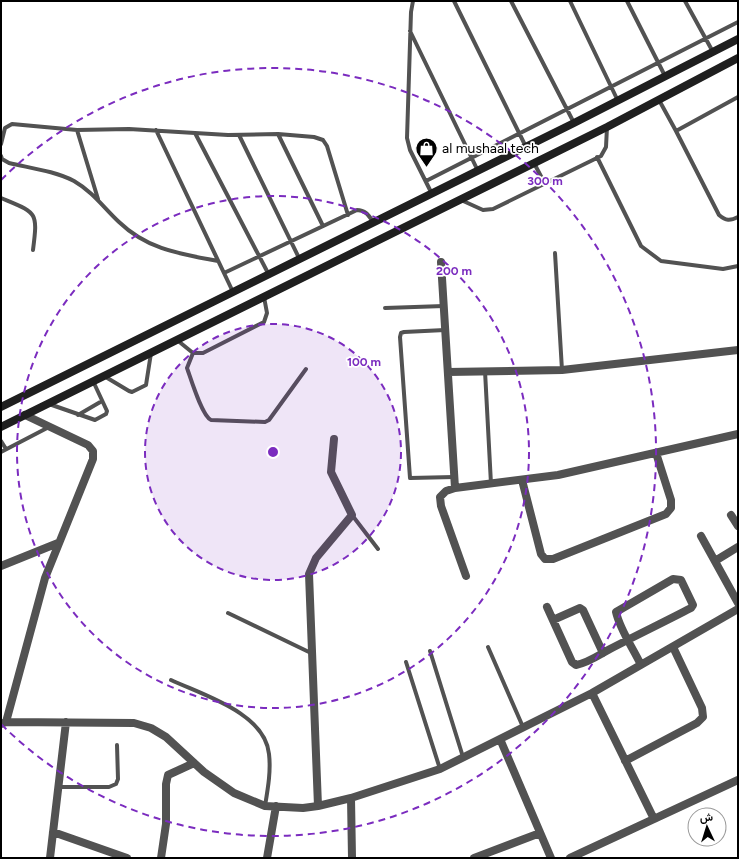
<svg xmlns="http://www.w3.org/2000/svg" width="739" height="859" font-family="Figtree,Vazirmatn,sans-serif">
<rect width="100%" height="100%" fill="#fff"/>
<g fill="none" stroke-linecap="round" stroke-linejoin="round">
<path stroke="#525252" stroke-width="4" d="M413,1L411,12L407,138L410,150L432,194
M454,1L526,147
M511,1L574,123
M570,1L618,101
M627,1L665,76
M685,1L713,52
M410,31L478,171
M659,100L676,131L738,97
M77,130L98,199
M156,130L233,292
M676,131L719,215C726,221 730,221 738,217
M195,133L269,275
M278,134L323,226
M239,135L300,260
M1,144L5,128L12,124L77,130L129,129L228,135L278,134L314,137L323,140L327,146L348,215
M1,156L2,159L9,163C30,168 55,171 74,181C93,192 104,208 119,222C148,250 181,254 218,261
M597,157L641,246L661,261L723,269L738,266
M534,163L545,184
M426,181L738,22
M1,198C37,213 38,211 33,250
M461,200L483,210L493,209L601,156L606,147L607,127
M555,253L562,370
M224,273L357,210C366,210 369,216 374,223
M385,308L444,306
M445,330L404,332L401,333L400,337L410,478L454,477
M177,340L193,353H203L264,322L267,313L264,297
M193,353L187,368C191,379 202,416 211,420L265,422L269,420L306,369
M485,371L491,484
M104,376L129,391L132,392L146,385L151,353
M49,404L95,420L106,414L107,411L93,381
M78,415L102,401
M1,441L6,449
M1,452L49,427
M352,515L378,549
M228,613L311,653
M488,647L523,727
M430,651L463,757
M406,662L440,769
M171,680C203,695 265,713 269,754C271,771 268,788 265,806
M58,787H109L116,784L118,779L117,745"/>
<path stroke="#525252" stroke-width="8" d="M441,262L455,488
M448,372L562,370L738,350
M522,480L541,554L545,559H553L666,514L671,508V500L656,453
M731,515L738,526
M701,536L738,603
M715,561L738,547
M1,566L58,543
M466,576L441,506L440,497L446,491L455,488L558,475L738,434
M547,607L572,662L576,665C588,663 599,655 610,649C637,635 664,622 691,608L693,605L681,580L673,579L616,612C620,630 633,648 641,665
M553,620L580,608L583,610L603,653
M592,693L654,819
M6,722L45,578L93,459V451L88,445L25,415
M1,724L6,722L134,723L151,728L166,737L204,772L234,793L265,806L303,808L318,806L351,798L440,769L592,693L738,609
M500,739L551,858
M625,761L697,723L703,717L702,708L673,647
M351,798L352,858
M318,806L309,574L316,558L352,515L331,472L334,439
M53,832L127,858
M50,858L66,722
M161,858L166,824V784L168,775L194,763
M267,858L276,806
M474,858L540,833
M570,858L738,780"/>
<path stroke="#1f1f1f" stroke-width="8" d="M1,407L574,123L738,39
M1,427L607,127L738,58"/>
</g>
<circle cx="273" cy="452" r="128" fill="#7b2cbf" fill-opacity=".12"/>
<g fill="none" stroke="#7b2cbf" stroke-width="2" stroke-dasharray="7 5">
<circle cx="273" cy="452" r="128"/>
<circle cx="273" cy="452" r="256"/>
<path d="M1 180A384 384 0 1 1 1 724"/>
</g>
<defs>
<symbol id="shop-pin" viewBox="-11 -11 22 30"><path d="M0 17L-7.5 6A9.5 9.5 0 1 1 7.5 6Z" fill="#000" stroke="#fff"/><path d="M-5-2.5h2.3a2.7 3.5 0 0 1 5.4 0H5L5.5 6h-11ZM-1.5-2.5h3a1.5 2.3 0 0 0-3 0Z" fill="#fff"/></symbol>
</defs>
<g fill-rule="evenodd">
<use href="#shop-pin" x="414" y="136" width="25" height="34"/>
</g>
<g text-anchor="middle" dominant-baseline="central" stroke-width="3.5" stroke-linejoin="round" paint-order="stroke">
<g font-size="14" fill="#000" stroke="#fff" text-anchor="start">
<text x="442" y="148">al mushaal tech</text>
</g>
</g>
<circle cx="273" cy="452" r="6" fill="#7b2cbf" stroke="#fff" stroke-width="2"/>
<g font-size="12" text-anchor="middle" font-weight="bold" fill="#7b2cbf" stroke="#fff" stroke-width="3.5" stroke-linejoin="round" paint-order="stroke">
<text x="545" y="185">300 m</text>
<text x="454" y="275">200 m</text>
<text x="364" y="366">100 m</text>
</g>
<rect width="739" height="859" fill="none" stroke="#000000" stroke-width="4"/>
<g transform="translate(707 827) rotate(356)"><circle r="19" fill="#ffffff" stroke="#999999"/>
<path d="M0-3L7 15L0 10L-7 15Z" fill="#000000"/>
<text y="-6" font-size="11" font-weight="bold" text-anchor="middle" fill="#000000">ش</text>
</g>
</svg>
